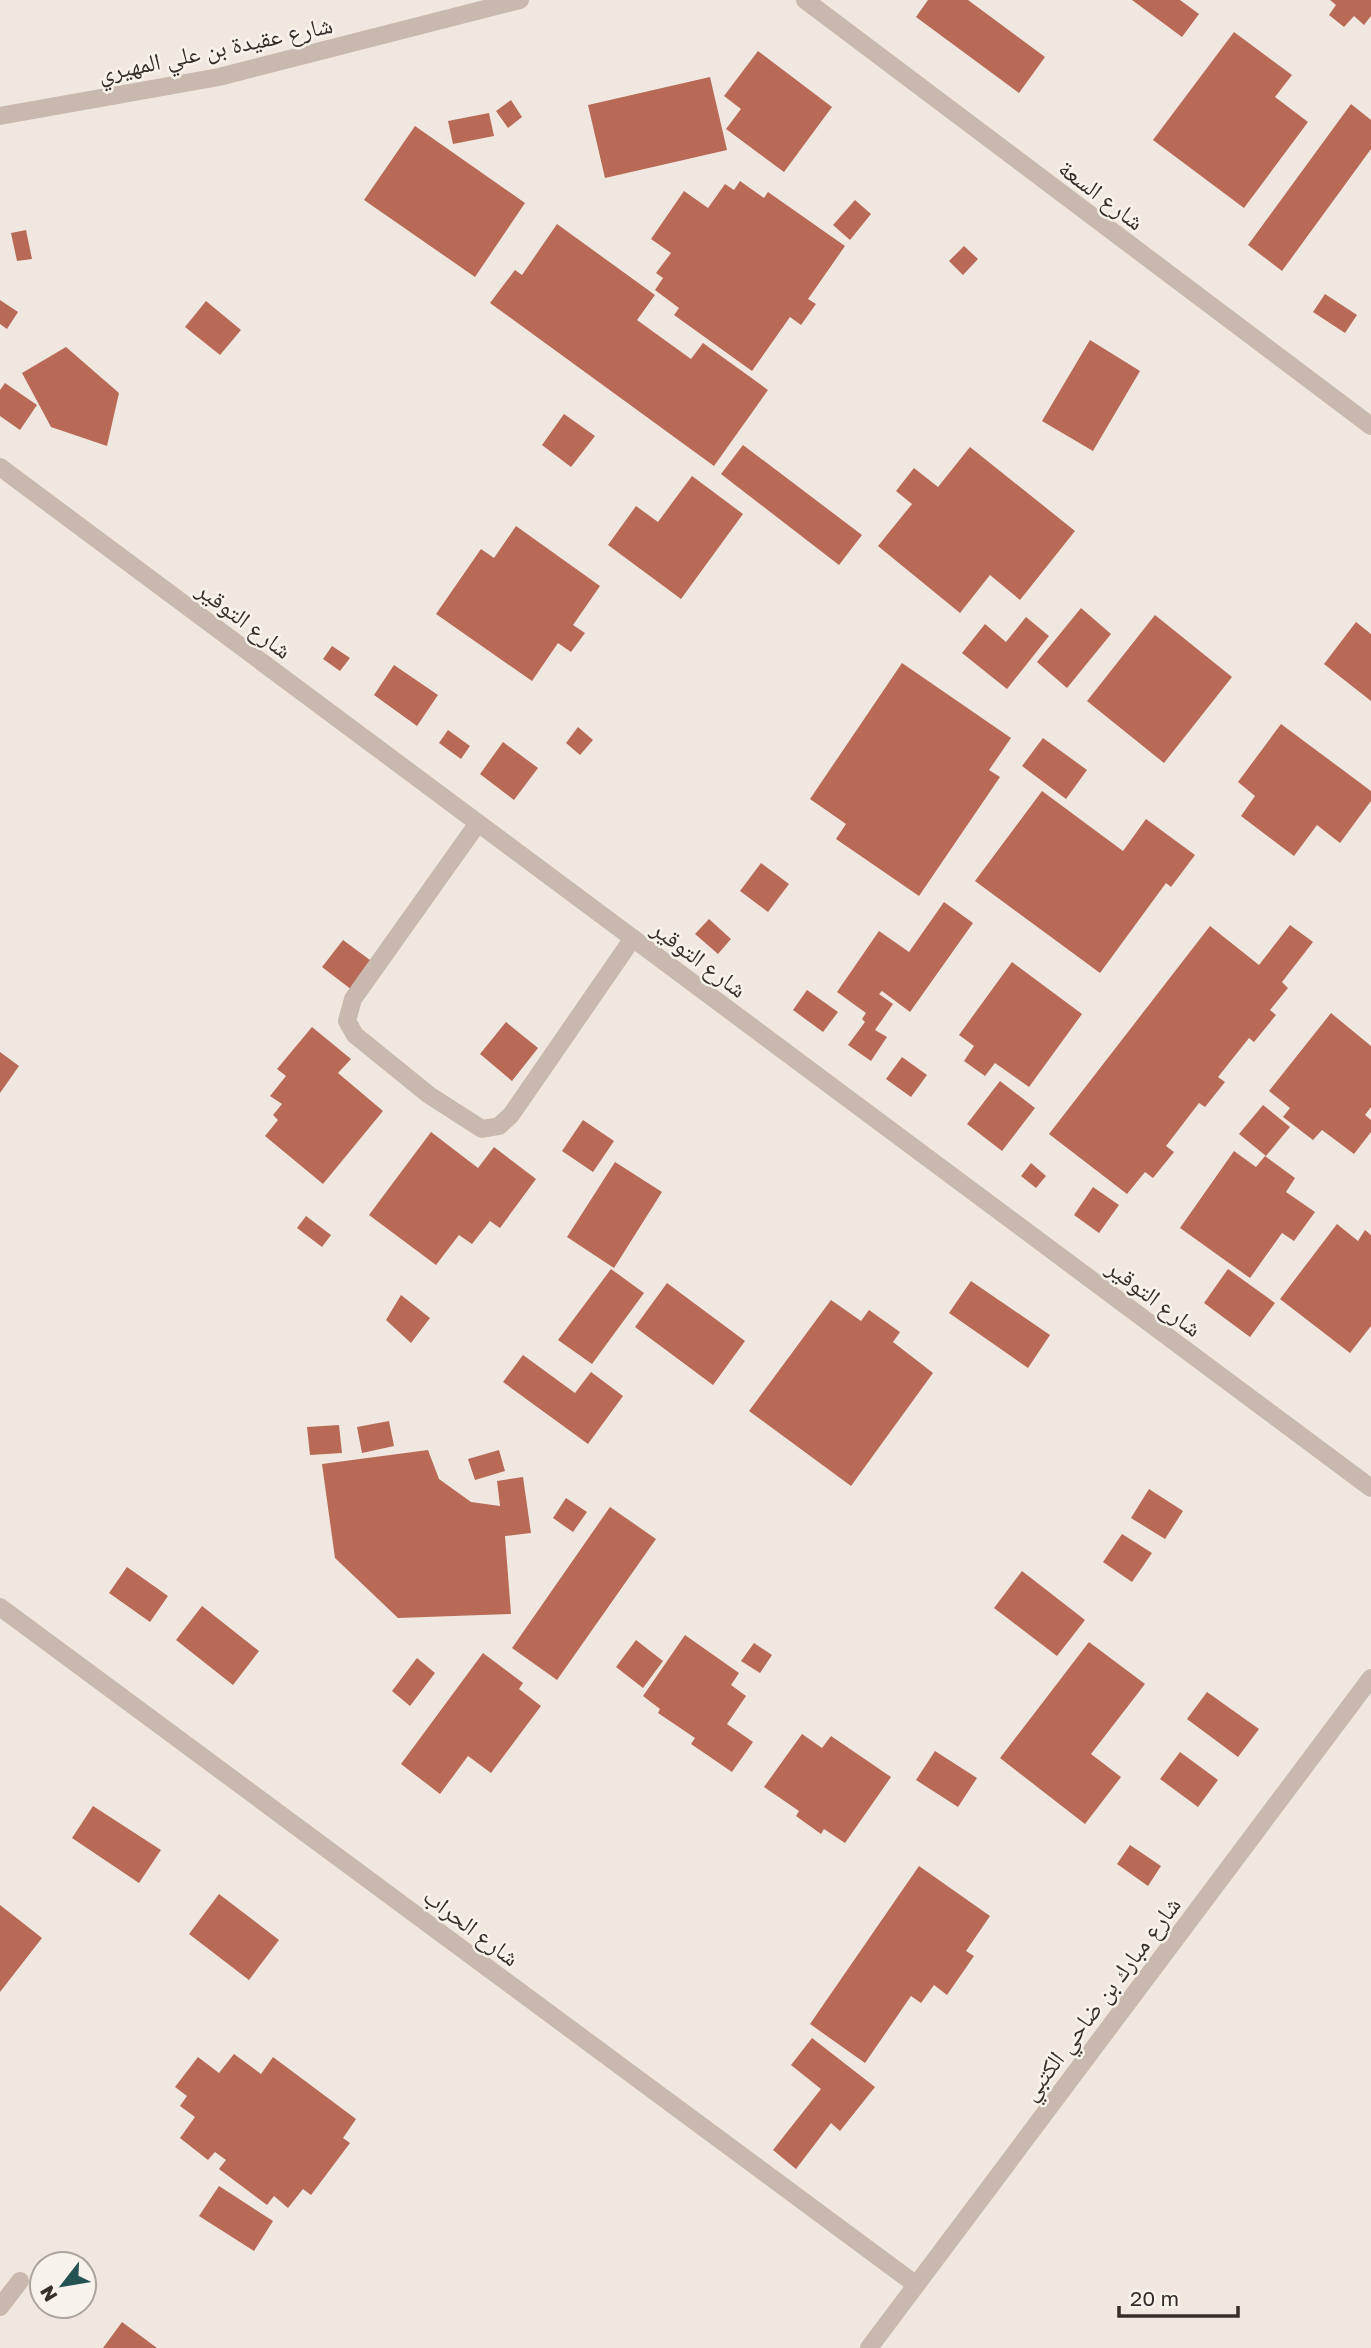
<svg xmlns="http://www.w3.org/2000/svg" width="1371" height="2348" font-family="'Golos Text','Noto Naskh Arabic',sans-serif">
<rect width="100%" height="100%" fill="#f0e8e0"/>
<path fill="#b86a56" d="M928,0H968L1045,57L1019,93L916,17Z
M1132,0H1180L1199,14L1182,37Z
M1330,0H1371V16L1364,25L1354,16L1344,27L1329,15L1336,5Z
M1234,32L1292,75L1275,97L1308,122L1244,208L1153,140Z
M758,51L832,107L784,172L726,129L741,109L724,96Z
M710,77L727,150L605,178L588,105Z
M511,100L522,117L508,128L496,111Z
M1351,104L1371,120V149L1282,271L1248,245Z
M489,113L494,136L453,144L448,121Z
M415,126L525,203L475,277L364,200Z
M740,181L764,198L768,192L845,246L808,299L816,304L801,325L790,317L752,371L674,315L679,308L655,290L663,278L656,273L671,253L651,239L684,191L708,208L725,184L734,190Z
M855,200L871,214L850,240L833,225Z
M557,224L655,295L637,320L691,359L703,343L768,390L714,466L490,303L515,270L522,275Z
M26,230L32,259L17,261L11,233Z
M964,246L978,259L963,275L949,261Z
M1325,294L1357,315L1345,333L1313,312Z
M0,300L18,312L7,329L0,324Z
M206,301L241,330L220,355L185,327Z
M1090,340L1140,371L1093,451L1042,421Z
M66,347L119,393L107,446L51,427L22,373Z
M5,383L37,405L20,430L0,416V390Z
M564,414L595,436L571,467L542,445Z
M743,445L862,535L839,565L721,474Z
M970,447L1075,531L1020,600L990,575L960,613L878,546L912,504L896,491L914,468L938,487Z
M692,476L743,514L681,599L608,545L636,506L658,522Z
M516,526L600,586L573,625L585,633L571,652L558,643L532,681L436,614L481,549L494,558Z
M1081,608L1111,634L1067,688L1037,662Z
M1155,615L1232,677L1164,763L1087,701Z
M1026,617L1049,636L1007,689L962,653L985,624L1006,642Z
M1356,622L1371,634V701L1324,664Z
M332,646L350,658L340,671L323,659Z
M902,663L1011,738L989,770L1000,777L919,896L836,839L846,824L810,799Z
M394,665L438,695L417,726L374,695Z
M1281,724L1371,791V801L1340,843L1317,825L1294,856L1241,816L1255,796L1238,782Z
M578,727L593,740L580,755L566,743Z
M448,730L470,746L461,759L439,743Z
M1043,738L1087,770L1066,799L1022,766Z
M503,742L538,768L514,800L480,774Z
M1042,791L1123,851L1146,819L1195,855L1171,887L1166,883L1100,973L975,881Z
M761,863L789,884L768,912L740,891Z
M944,902L973,923L910,1012L882,991L879,994L893,1004L875,1030L887,1037L871,1061L848,1045L865,1022L862,1019L866,1013L837,992L879,931L909,952Z
M709,919L731,939L718,954L695,934Z
M1290,925L1313,942L1282,982L1288,988L1270,1010L1276,1015L1254,1042L1249,1038L1218,1077L1225,1082L1205,1107L1199,1103L1166,1146L1174,1152L1153,1178L1145,1172L1127,1194L1049,1134L1210,926L1259,965Z
M343,940L374,963L352,990L322,967Z
M1012,962L1082,1014L1029,1087L995,1063L985,1076L964,1061L974,1046L959,1035Z
M807,990L838,1012L823,1032L793,1010Z
M1331,1013L1371,1046V1107L1365,1115L1371,1120V1132L1354,1154L1322,1130L1313,1140L1283,1117L1290,1108L1269,1091Z
M506,1022L538,1048L512,1081L480,1054Z
M312,1027L351,1059L338,1073L383,1111L323,1184L265,1136L278,1120L273,1115L282,1104L270,1096L286,1076L277,1069Z
M0,1052L19,1066L0,1093Z
M902,1057L927,1075L911,1097L886,1079Z
M1000,1081L1035,1108L1002,1151L967,1124Z
M1263,1105L1290,1127L1266,1156L1239,1134Z
M583,1120L614,1141L593,1172L562,1151Z
M431,1132L478,1168L494,1147L536,1179L500,1228L490,1221L472,1244L459,1235L436,1265L369,1215Z
M1234,1151L1256,1167L1265,1156L1295,1178L1286,1192L1315,1212L1294,1241L1282,1233L1250,1278L1180,1228Z
M615,1162L662,1192L614,1268L567,1237Z
M1031,1163L1046,1176L1036,1188L1021,1176Z
M1093,1187L1119,1205L1099,1233L1074,1215Z
M306,1216L331,1235L322,1247L297,1228Z
M1337,1224L1358,1241L1365,1230L1371,1235V1326L1350,1353L1280,1299Z
M611,1269L644,1293L592,1364L558,1340Z
M1228,1269L1275,1303L1250,1337L1204,1303Z
M971,1281L1050,1335L1028,1368L949,1313Z
M667,1283L745,1341L713,1385L635,1327Z
M401,1295L430,1318L411,1343L386,1320Z
M831,1300L861,1321L869,1310L900,1332L893,1342L933,1373L851,1486L749,1411Z
M523,1355L575,1393L591,1372L623,1396L588,1444L503,1382Z
M389,1421L394,1446L362,1453L357,1427Z
M339,1425L342,1453L310,1455L307,1427Z
M428,1450L439,1479L471,1502L500,1506L497,1481L523,1477L531,1533L505,1536L511,1614L398,1618L335,1558L322,1464Z
M499,1450L505,1471L475,1480L468,1459Z
M1149,1489L1183,1511L1165,1539L1131,1518Z
M566,1498L587,1512L573,1532L553,1518Z
M610,1507L656,1539L557,1680L512,1648Z
M1122,1534L1152,1553L1132,1582L1103,1562Z
M127,1567L168,1596L150,1622L109,1593Z
M1022,1571L1085,1620L1057,1656L994,1608Z
M202,1606L259,1651L233,1685L176,1640Z
M685,1635L739,1673L731,1685L746,1696L727,1724L753,1742L732,1772L691,1744L695,1738L658,1713L660,1709L643,1696Z
M636,1640L663,1661L643,1688L616,1667Z
M1089,1642L1145,1684L1091,1754L1121,1777L1085,1824L1000,1758Z
M754,1643L772,1655L760,1673L741,1661Z
M483,1653L523,1683L519,1689L541,1706L491,1773L468,1756L440,1794L401,1764Z
M417,1658L435,1673L410,1706L392,1691Z
M1207,1692L1259,1729L1238,1757L1187,1719Z
M802,1734L822,1748L831,1736L891,1777L845,1843L824,1829L821,1834L796,1816L799,1811L764,1787Z
M935,1751L977,1778L958,1807L916,1780Z
M1180,1752L1218,1780L1198,1807L1160,1779Z
M93,1806L161,1850L139,1883L72,1838Z
M1130,1845L1161,1866L1148,1886L1117,1864Z
M919,1866L990,1916L966,1951L974,1956L947,1995L934,1985L921,2003L911,1996L865,2063L810,2024Z
M219,1894L279,1940L249,1980L189,1934Z
M0,1905L42,1938L0,1992Z
M812,2038L875,2087L840,2131L831,2123L796,2169L773,2150L821,2089L791,2065Z
M234,2054L261,2074L273,2057L356,2119L343,2138L350,2143L311,2195L303,2189L288,2208L274,2196L267,2205L219,2169L226,2160L215,2152L208,2160L180,2138L195,2117L180,2106L187,2096L175,2087L198,2057L219,2073Z
M219,2186L273,2221L254,2251L199,2216Z
M122,2322L157,2348H103Z"/>
<g fill="none" stroke-linecap="round" stroke-linejoin="round">
<path stroke="#c8b8ad" stroke-width="18" d="M478,823L353,999L347,1021L355,1035L429,1095L482,1129L499,1126L511,1115L633,938"/>
<path stroke="#c8b8ad" stroke-width="18" d="M805,0L1371,426
M0,116L219,77L520,0
M0,467L1371,1488
M0,1607L915,2284
M0,2307L20,2281
M869,2348L1371,1678"/>
</g>
<g text-anchor="middle" dominant-baseline="central" stroke-width="5" stroke-linejoin="round" paint-order="stroke">
<g font-size="24" fill="#372e2b" stroke="#f8f2ec">
<text transform="translate(215 48) rotate(-12)">شارع عقيدة بن علي المهيري</text>
<text transform="translate(1102 194) rotate(37)">شارع السعة</text>
<text transform="translate(245 619) rotate(37)">شارع التوقير</text>
<text transform="translate(700 958) rotate(37)">شارع التوقير</text>
<text transform="translate(1155 1297) rotate(37)">شارع التوقير</text>
<text transform="translate(472 1926) rotate(37)">شارع الحراب</text>
<text transform="translate(1100 1998) rotate(-53)">شارع مبارك بن ضاحي الكتبي</text>
</g>
</g>
<g transform="translate(63 2285) rotate(239)"><circle r="33" fill="#f8f2ec" stroke="#aba49f" stroke-width="2"/>
<path d="M0-5L12 26L0 18L-12 26Z" fill="#255354"/>
<text y="-10" font-size="19" font-weight="bold" text-anchor="middle" fill="#372e2b">N</text>
</g>
<path d="M1119 2306v10h119v-10" fill="none" stroke="#372e2b" stroke-width="3.5"/>
<text x="1130" y="2306" font-size="21" fill="#372e2b" stroke="#f8f2ec" stroke-width="5" paint-order="stroke">20 m</text>
</svg>
